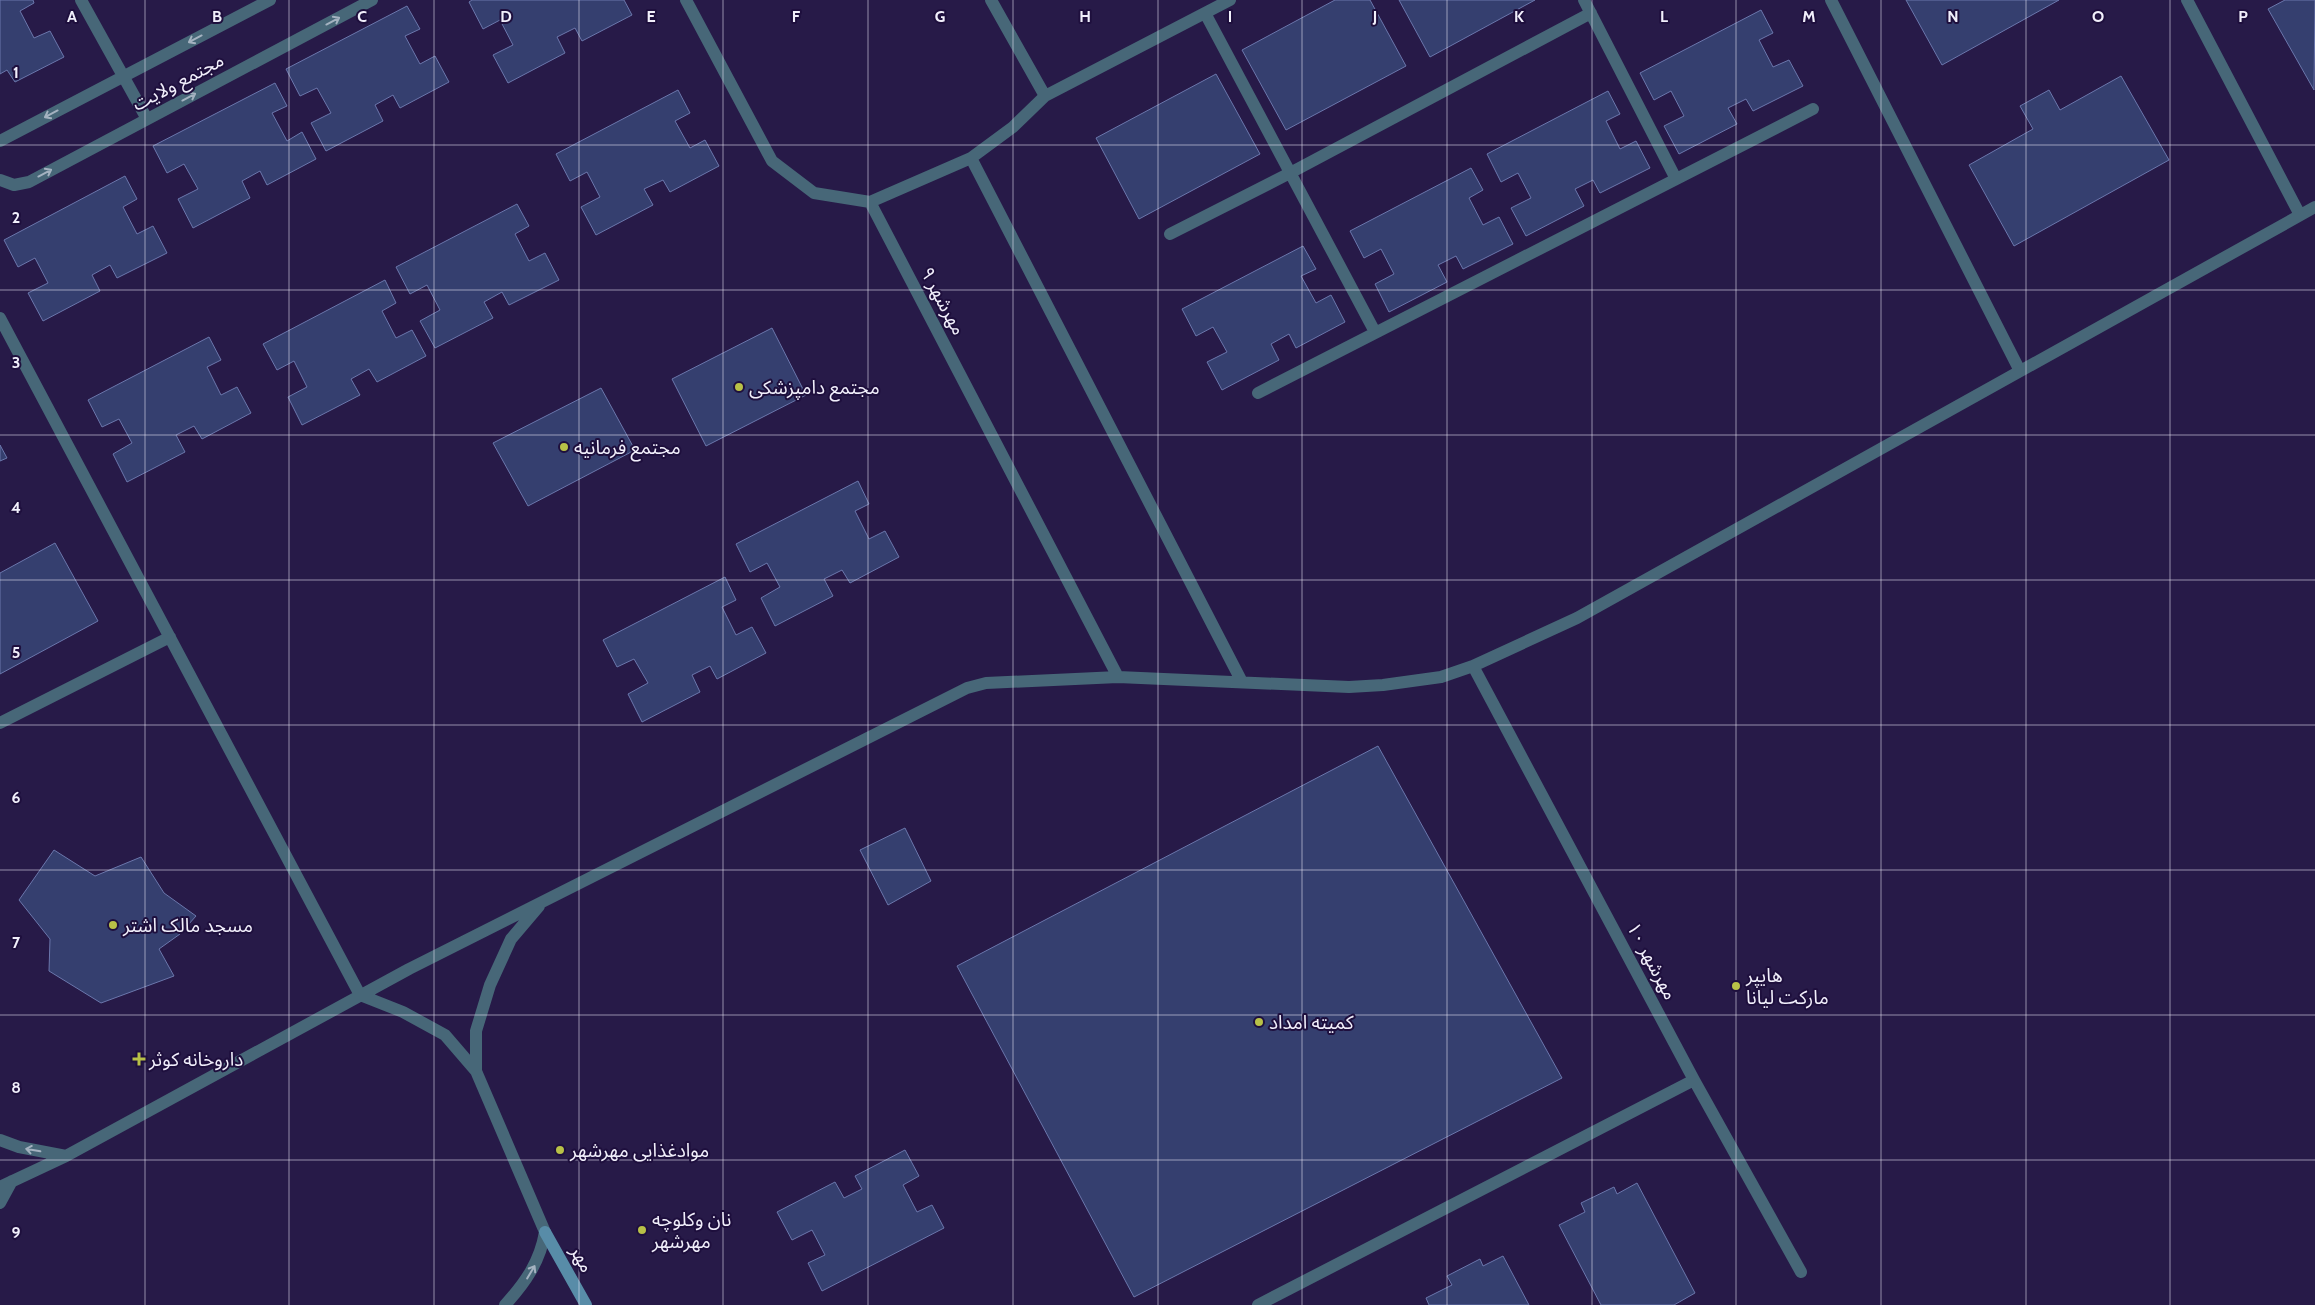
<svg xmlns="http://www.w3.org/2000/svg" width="2315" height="1305" font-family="Cabin,'Noto Sans Arabic',sans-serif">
<rect width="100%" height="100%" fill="#271a48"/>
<path fill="#353f6f" stroke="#6b77ac" d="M0,0H33L34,3L20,11L34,38L50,31L64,57L15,82L7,70L0,74Z
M472,0H624L632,15L582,41L575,28L557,37L565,53L508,83L493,55L513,45L500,20L483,29L469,2Z
M1335,0H1370L1406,66L1286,130L1242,50Z
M1399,0H1535L1430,57Z
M1906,0H2059L1942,65Z
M2285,0H2315L2314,90L2268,9Z
M407,6L420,29L405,36L420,64L435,56L449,82L400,108L393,95L375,105L383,121L326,151L311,123L331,113L317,88L300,96L286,69Z
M1761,10L1773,33L1759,40L1773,67L1789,60L1803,86L1753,111L1746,99L1728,108L1737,124L1679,154L1664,126L1684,116L1671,91L1654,100L1640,73Z
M1216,74L1260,154L1139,219L1096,138Z
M2121,76L2169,160L2014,246L1969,165L2033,129L2020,106L2049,90L2060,110Z
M275,83L287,106L272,113L287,141L302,132L316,159L267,185L260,171L242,181L250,198L193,228L178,199L198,189L184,164L167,173L153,146Z
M678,90L690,113L675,121L690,148L705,140L719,166L670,192L663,180L644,189L653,205L596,235L581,207L600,197L587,172L570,181L556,154Z
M1608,91L1620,114L1606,121L1620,149L1636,141L1650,168L1600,193L1593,180L1575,189L1584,206L1526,236L1511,208L1531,198L1518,173L1501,182L1487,154Z
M1471,168L1483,190L1469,198L1483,225L1499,217L1513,244L1463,269L1456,256L1438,265L1447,282L1389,312L1375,284L1394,274L1381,249L1364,258L1350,231Z
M125,176L137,199L123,207L137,234L153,226L167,253L117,278L110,265L92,275L100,291L43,321L28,293L48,283L35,258L18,267L4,240Z
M517,204L529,226L515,234L529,261L545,253L559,280L509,305L502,292L484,302L493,318L435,348L420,321L440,310L427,285L410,294L396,267Z
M1303,246L1316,269L1301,276L1316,303L1331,295L1345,322L1296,348L1289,334L1271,344L1279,360L1222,390L1207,362L1227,352L1213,327L1196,336L1182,309Z
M385,280L396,303L382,311L396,338L412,330L426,356L377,382L369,369L351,379L360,395L302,425L288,397L307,387L294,361L277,370L263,344Z
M772,328L806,395L706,446L672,379Z
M209,337L221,360L207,367L221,395L237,387L251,413L202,439L194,426L176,435L185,452L127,482L113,454L132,443L119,419L102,427L88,400Z
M601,388L635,450L528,506L493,443Z
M0,445L7,458L0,461Z
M858,481L869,504L855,511L869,539L885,531L899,557L850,583L842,570L824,579L833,596L775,626L761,598L780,587L767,563L750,572L736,544Z
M55,543L98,621L0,674V573Z
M725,577L736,600L722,607L736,635L752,627L766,653L717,679L710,666L692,675L700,692L642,722L628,694L648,683L634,659L617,667L603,640Z
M1378,746L1562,1078L1134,1297L957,966Z
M905,828L931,881L888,905L860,850Z
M54,850L95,876L141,857L164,893L196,916L180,934L159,949L174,976L101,1003L49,971L50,939L19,900Z
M905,1150L919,1176L903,1185L917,1212L932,1205L944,1228L822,1291L808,1263L825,1255L812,1230L792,1240L777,1212L835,1182L844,1198L862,1189L855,1176Z
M1637,1183L1695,1293L1674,1305H1601L1559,1225L1585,1212L1581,1203L1614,1187L1617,1194Z
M1503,1256L1529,1305H1429L1426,1298L1452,1285L1447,1276L1480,1259L1483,1266Z"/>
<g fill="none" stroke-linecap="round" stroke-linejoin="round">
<path stroke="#476778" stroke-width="12" d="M81,0L147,119
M686,0L772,161L814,193L870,202L1118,677
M991,0L1045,96
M1584,0L1676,179
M1831,0L2020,371
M2187,0L2300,215
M1205,13L1375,332
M0,141L270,0
M971,158L1242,682
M0,180L14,185L29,182L372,0
M870,202L971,158L1013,127L1045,96L1230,0
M1170,234L1290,173L1591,13
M0,318L360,995L403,1012L445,1035L476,1071L545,1232C540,1262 525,1283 505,1305
M1258,393L1813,109
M1473,666L1694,1080L1801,1272
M0,723L170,637
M476,1071V1031L490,985L511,939L539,906
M0,1140L19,1147L66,1156
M0,1187L66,1156L409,969L967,688L986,683L1118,677L1349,687L1383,685L1441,677L1473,666L1577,618L2315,207
M0,1203L12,1181
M1258,1305L1694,1080"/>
<path stroke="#588ca8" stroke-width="12" d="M545,1232L586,1305"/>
</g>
<defs><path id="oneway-shaft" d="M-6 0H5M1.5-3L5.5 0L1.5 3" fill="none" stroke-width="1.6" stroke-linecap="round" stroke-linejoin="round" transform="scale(1.25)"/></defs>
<g stroke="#a4b2c0">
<use href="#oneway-shaft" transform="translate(333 21) rotate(-28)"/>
<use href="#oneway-shaft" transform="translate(195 39) rotate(152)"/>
<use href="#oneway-shaft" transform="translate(189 97) rotate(-28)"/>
<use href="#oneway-shaft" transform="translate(51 114) rotate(152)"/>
<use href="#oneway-shaft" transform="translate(45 173) rotate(-28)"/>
<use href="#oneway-shaft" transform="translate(33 1150) rotate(-170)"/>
<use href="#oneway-shaft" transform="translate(531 1272) rotate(-59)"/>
</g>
<path fill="none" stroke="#f1effb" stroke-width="1" stroke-opacity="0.55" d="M145,0V1305M289,0V1305M434,0V1305M579,0V1305M723,0V1305M868,0V1305M1013,0V1305M1158,0V1305M1302,0V1305M1447,0V1305M1592,0V1305M1736,0V1305M1881,0V1305M2026,0V1305M2170,0V1305M0,145H2315M0,290H2315M0,435H2315M0,580H2315M0,725H2315M0,870H2315M0,1015H2315M0,1160H2315"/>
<g fill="#b8c147" stroke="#1e0f3d" stroke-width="2">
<circle cx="739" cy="387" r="5"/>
<circle cx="564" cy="447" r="5"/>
<circle cx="113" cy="925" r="5"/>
<circle cx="1736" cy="986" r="5"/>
<circle cx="1259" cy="1022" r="5"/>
<path d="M136.5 1051.5h5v5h5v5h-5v5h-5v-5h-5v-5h5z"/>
<circle cx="560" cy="1150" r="5"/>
<circle cx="642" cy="1230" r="5"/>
</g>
<g text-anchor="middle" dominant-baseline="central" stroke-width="4" stroke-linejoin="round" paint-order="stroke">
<g font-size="19" fill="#f1effb" stroke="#1e0f3d">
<text transform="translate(178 82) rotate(-28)">مجتمع ولایت</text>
<text transform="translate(943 301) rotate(62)">مهرشهر ۹</text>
<text transform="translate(1652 961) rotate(62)">مهرشهر ۱۰</text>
<text transform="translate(582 1259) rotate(61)">مهر</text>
</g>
<g font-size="19" fill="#f1effb" stroke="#1e0f3d" text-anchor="start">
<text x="749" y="387">مجتمع دامپزشکی</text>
<text x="574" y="447">مجتمع فرمانیه</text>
<text x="123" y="925">مسجد مالک اشتر</text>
<text x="1746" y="975">هایپر<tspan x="1746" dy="22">مارکت لیانا</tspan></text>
<text x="1269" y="1022">کمیته امداد</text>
<text x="149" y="1059">داروخانه کوثر</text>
<text x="570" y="1150">موادغذایی مهرشهر</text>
<text x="652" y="1219">نان وکلوچه<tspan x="652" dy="22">مهرشهر</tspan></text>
</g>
</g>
<g font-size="16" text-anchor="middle" font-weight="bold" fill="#f1effb" stroke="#1e0f3d" stroke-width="4" stroke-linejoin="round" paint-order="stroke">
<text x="72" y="22">A</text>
<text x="217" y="22">B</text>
<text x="362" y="22">C</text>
<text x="506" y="22">D</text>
<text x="651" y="22">E</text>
<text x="796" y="22">F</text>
<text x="940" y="22">G</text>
<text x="1085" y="22">H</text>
<text x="1230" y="22">I</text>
<text x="1375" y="22">J</text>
<text x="1519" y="22">K</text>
<text x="1664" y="22">L</text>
<text x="1809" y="22">M</text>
<text x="1953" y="22">N</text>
<text x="2098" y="22">O</text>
<text x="2243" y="22">P</text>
<text x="16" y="78">1</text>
<text x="16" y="223">2</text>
<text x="16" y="368">3</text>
<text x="16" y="513">4</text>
<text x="16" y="658">5</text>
<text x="16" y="803">6</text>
<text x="16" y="948">7</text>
<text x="16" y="1093">8</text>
<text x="16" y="1238">9</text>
</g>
</svg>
